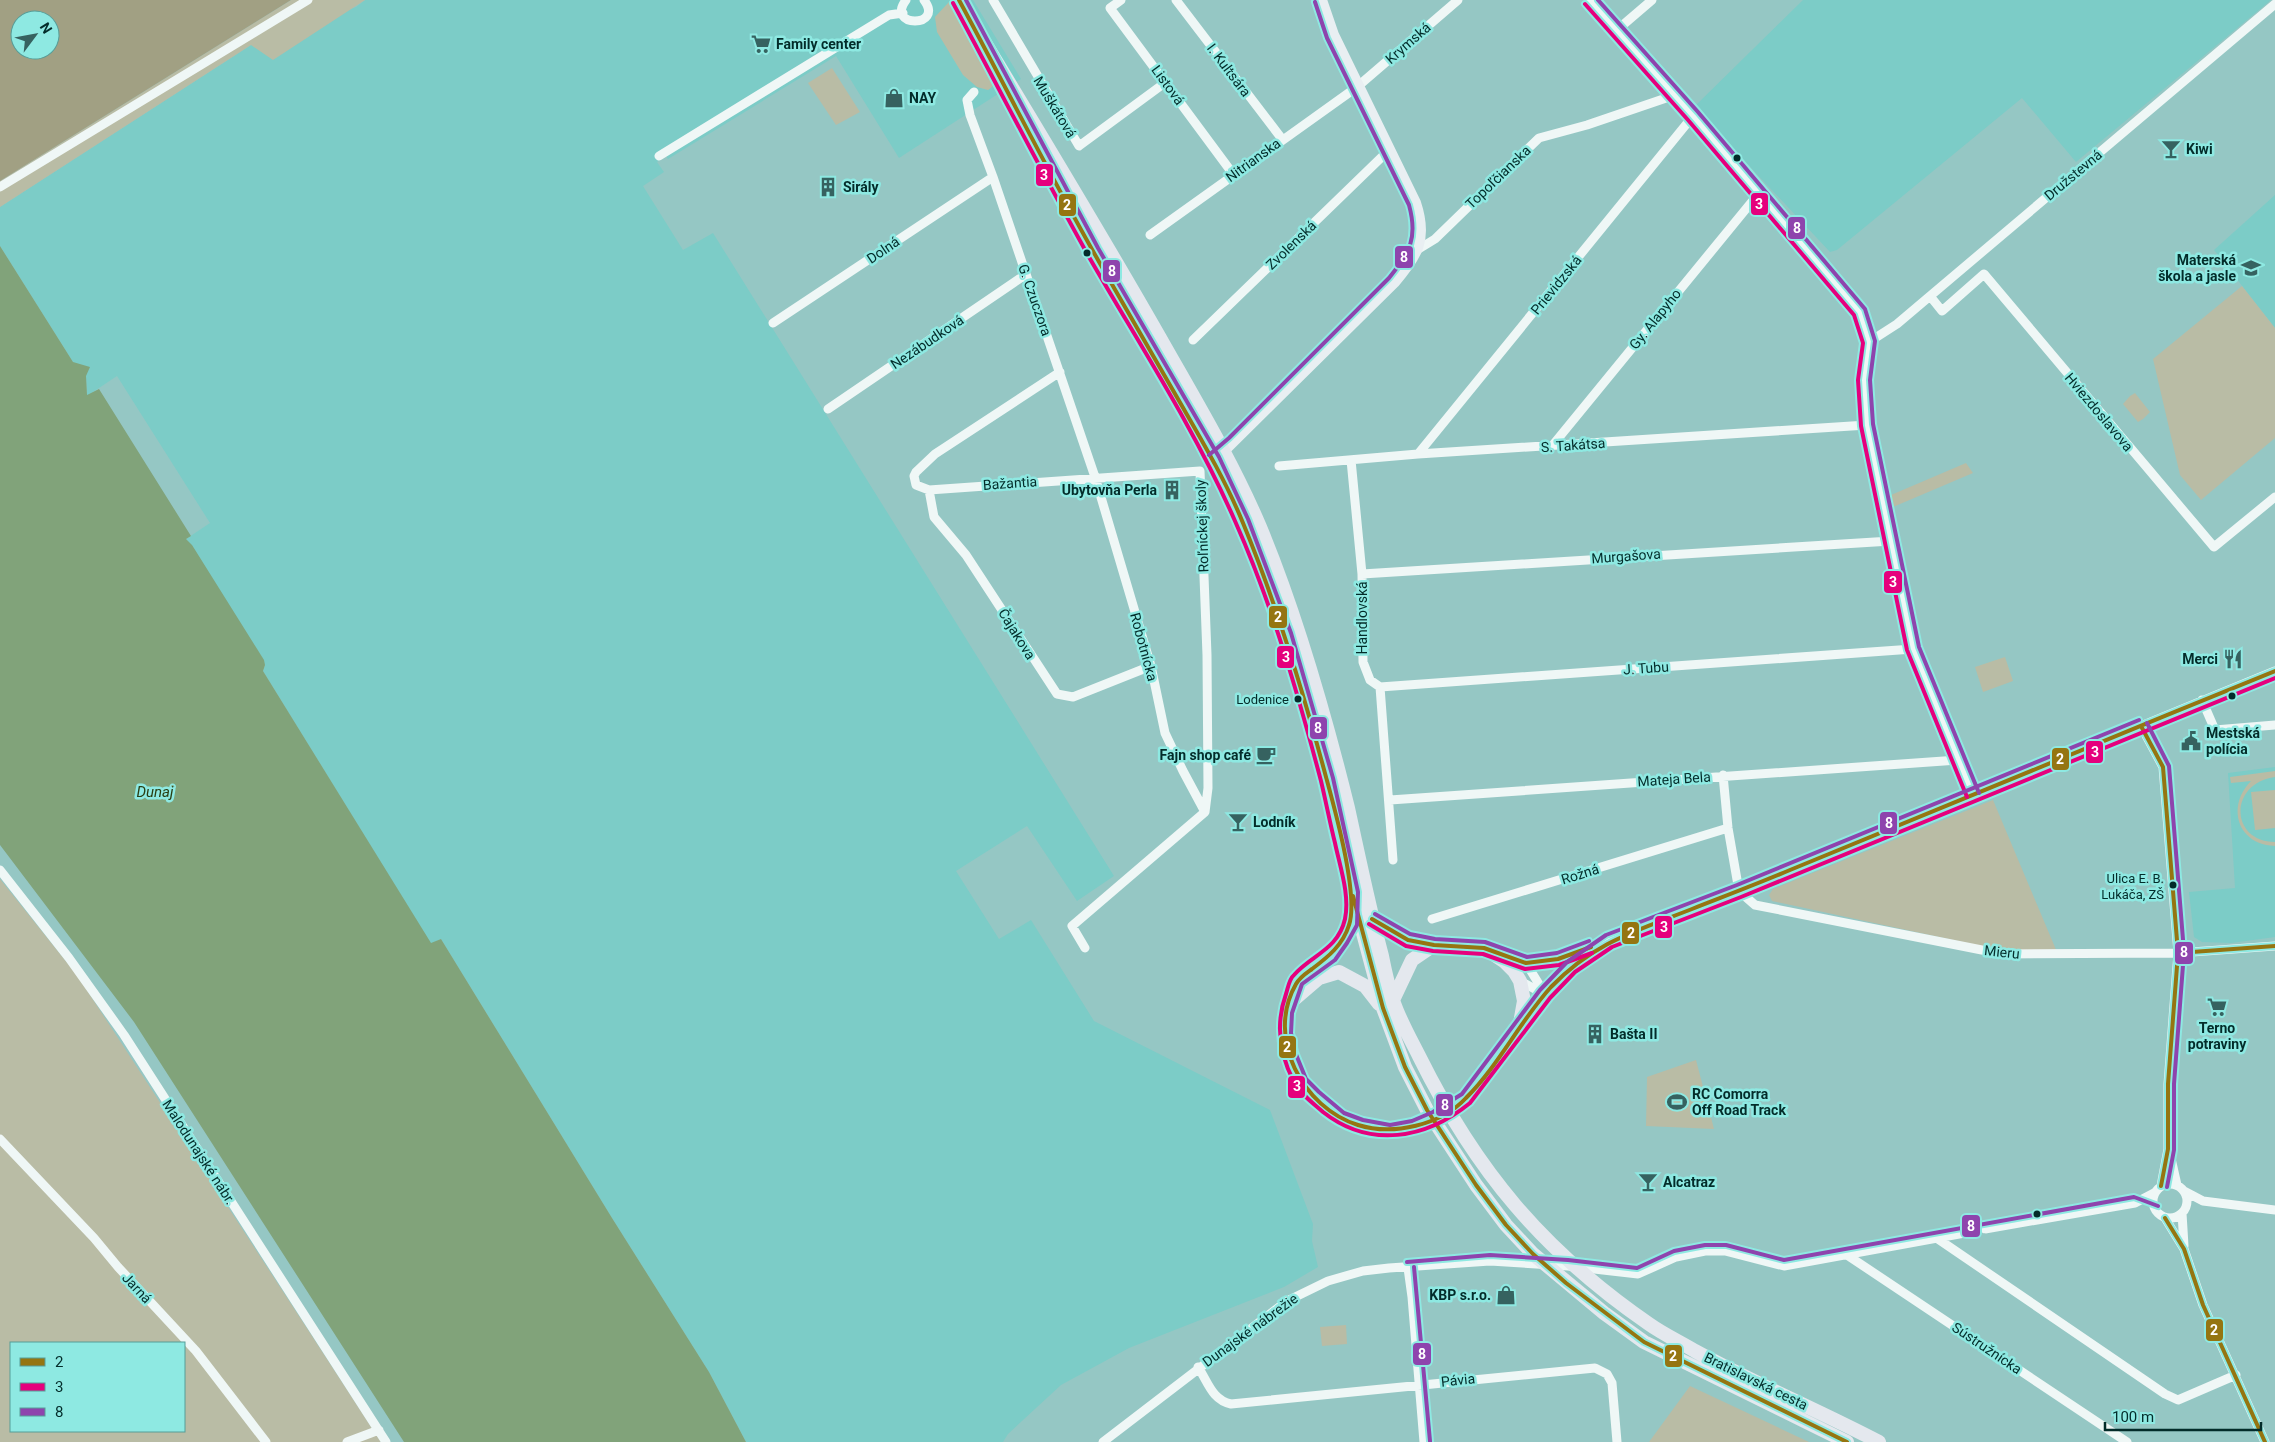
<svg xmlns="http://www.w3.org/2000/svg" width="2275" height="1442" font-family="Roboto,sans-serif">
<rect width="100%" height="100%" fill="#95c7c4"/>
<path fill="#7cccc7" d="M365,0H973L1021,79L899,158L836,56L668,159L666,156L657,162L664,172L643,186L683,250L713,233L1114,876L1077,901L1027,826L956,871L999,939L1031,920L1094,1021L1270,1110L1313,1224L1312,1241L1318,1267L1284,1287L1129,1348L1061,1385L1008,1434L1003,1442H746L709,1372L612,1218L441,939L431,944L263,671L265,665L186,539L210,523L117,376L87,396L86,376L73,362L0,246V207L251,45L356,7Z
M1803,0H2271L2076,162L2022,98L1837,250L1830,252L1694,107Z
M2275,195V328L2214,250Z
M2275,767V937L2231,943L2202,942L2194,937L2189,892L2235,888L2228,773Z"/>
<path fill="#b9bca5" fill-rule="evenodd" d="M291,0H365L273,60L251,45L0,207V181Z
M949,2L993,75C996,83 994,86 988,90L977,87L963,75L937,32L935,17Z
M832,68L860,112L836,125L808,83Z
M2242,286L2275,328V438L2201,500L2180,475L2153,359Z
M2135,393L2150,412L2143,419L2138,422L2123,404L2130,396Z
M1966,463L1973,473L1893,507L1891,495Z
M2005,657L2013,681L1983,692L1975,667Z
M2275,771V777C2229,783 2229,841 2275,842V846C2237,845 2226,806 2251,781L2231,783L2230,777Z
M2275,790V828L2255,830L2251,792Z
M1993,800L2057,952L1990,948L1772,901L1769,895L1773,889Z
M0,879L77,975L381,1442H0ZM11,1343H184V1431H11Z
M1696,1060L1714,1129L1646,1126L1647,1077Z
M1346,1325L1347,1344L1322,1346L1320,1327Z
M1690,1386L1809,1442H1649Z"/>
<path fill="#a1a083" fill-rule="evenodd" d="M0,0H291L0,181ZM20,20H50V50H20Z"/>
<path fill="#81a37a" d="M0,246L73,362L90,367L86,376L87,395L99,389L191,536L186,539L192,545L264,660L265,665L263,671L431,943L441,939L612,1218L709,1372L746,1442H404L134,1022L0,845Z"/>
<g fill="none" stroke-linecap="round" stroke-linejoin="round">
<path stroke="#78a8a5" stroke-width="9" stroke-dasharray="9 4.5" stroke-linecap="butt" d="M1970,1232L1985,1229"/>
<path stroke="#eff7f6" stroke-width="9" d="M906,0C885,28 945,28 924,0
M993,0L1079,146L1166,82
M1121,0L1110,8L1233,174
M1176,0L1282,139
M1590,0L1693,116L1860,312L1869,342L1864,380L1867,425L1913,649L1973,795
M1617,30L1652,0
M974,92L967,100L970,115L993,177L1095,477L1151,666L1165,733L1183,771L1205,812
M659,156L889,15L903,13
M0,187L308,0
M1150,235L1357,87L1458,0
M1417,250L1435,239L1539,138L1587,125L1675,95
M1930,296L1942,311L1984,274L2214,547L2275,497
M773,323L993,177
M1193,340L1389,150
M1869,342L1897,324L2275,4
M1060,372L935,454L916,472L914,476L916,485L929,490L1200,471
M828,409L1025,275
M1552,446L1759,193
M1418,454L1693,116
M1351,460L1362,574L1363,662L1370,680L1380,687L1393,860
M1279,466L1418,454L1867,425
M929,490L934,517L966,555L1057,694L1073,697L1151,666
M1362,574L1891,541
M1380,687L1913,649
M2202,700L2215,730L2275,725
M2141,726L2163,767L2178,953L2168,1084V1149L2161,1186
M1723,775L1728,828L1739,891
M1390,800L1958,760
M0,870L69,958L124,1035L386,1442
M1739,891L1755,905L2002,954L2178,953L2275,946
M1432,919L1728,828
M1085,948L1072,926L1205,812L1208,788L1207,655L1200,471
M1499,954L1526,963L1543,962L1592,947
M1526,963L1545,994
M1520,981L1544,994
M1522,1025L1545,994L1571,967L1609,941L1739,891L2275,671
M0,1139L94,1238L118,1267L196,1351L266,1442
M2170,1154L2177,1185
M2153 1201a17 17 0 1 1 34 0a17 17 0 1 1-34 0Z
M2184,1191L2203,1201L2275,1210
M2182,1213L2184,1246
M2165,1218L2184,1249L2203,1305L2265,1442
M1985,1229L2135,1203L2154,1193
M1938,1239L2165,1394L2178,1400L2236,1375
M1847,1255L2127,1442
M1408,1268L1412,1297L1424,1442
M1198,1367C1208,1382 1212,1400 1231,1404L1595,1368L1607,1374L1612,1383L1617,1442
M347,1442L379,1430
M1103,1442L1287,1301L1328,1281L1363,1271L1389,1268L1490,1261L1568,1266L1638,1274L1676,1257L1705,1251H1725L1784,1266L1970,1232"/>
<path stroke="#e9eff2" stroke-width="12" d="M1216,458L1394,282C1417,255 1427,239 1415,203L1333,35L1321,0"/>
<path stroke="#e4e8ee" stroke-width="14" d="M959,0C1027,112 1095,224 1160,338C1195,400 1232,461 1260,527C1297,616 1325,715 1348,808C1359,858 1369,907 1382,956C1385,971 1388,986 1393,1000C1399,1019 1410,1038 1419,1056C1476,1171 1543,1251 1649,1324C1663,1334 1680,1342 1695,1351C1755,1384 1818,1410 1879,1442
M1043,155L1093,251L1213,460L1242,521L1285,635L1313,728L1352,892L1383,1008L1405,1067L1427,1110L1476,1185L1506,1225L1533,1254L1604,1313L1644,1342L1847,1442
M1352,905L1351,922L1342,940L1330,956L1297,980L1286,1012L1287,1043L1301,1082L1332,1112L1361,1126L1390,1131L1405,1129L1436,1118L1466,1099L1519,1029L1524,1001L1520,981L1514,971L1505,962L1484,948L1459,945H1434L1408,940L1372,919
M1393,1000L1412,960L1434,945
M1291,1002L1319,978L1339,972L1365,986L1379,1004"/>
<defs>
<path id="bus-1" d="M959,0C1007,89 1052,180 1102,267C1127,311 1153,355 1178,399C1201,439 1225,479 1243,523C1277,605 1303,691 1326,777C1335,810 1359,896 1349,925C1343,945 1328,957 1312,969C1305,974 1300,977 1296,984C1265,1038 1303,1108 1358,1125C1393,1136 1441,1125 1466,1098C1499,1065 1520,1021 1551,987C1594,942 1636,931 1692,909C1725,896 1757,884 1790,870C1951,804 2113,737 2275,671
M2141,726L2163,767L2178,953L2168,1084V1149L2161,1186
M1353,896L1383,1008L1405,1067L1427,1110L1476,1185L1506,1225L1533,1254L1566,1283L1644,1342L1847,1442
M1372,919L1408,940L1434,945L1484,948L1526,963L1558,959L1591,947
M2178,953L2275,946
M2165,1218L2184,1249L2203,1305L2265,1442"/>
<path id="bus-2" d="M953,3C999,88 1042,173 1089,257C1139,344 1195,429 1235,521C1272,604 1298,694 1321,781C1326,802 1330,823 1335,843C1340,867 1350,895 1345,919C1338,950 1311,955 1294,975C1289,979 1288,988 1286,994C1275,1025 1279,1053 1294,1082C1300,1094 1313,1103 1323,1112C1370,1149 1426,1139 1470,1103L1550,998L1575,972L1612,947L1741,897L2275,678
M1585,4L1688,120L1854,315L1863,343L1858,380L1861,426L1907,650L1967,797
M1369,924L1406,946L1433,951L1483,954L1525,969L1559,965L1592,953"/>
<path id="bus-3" d="M966,0L1098,248L1219,457L1248,519L1291,633L1333,778L1358,892L1357,925L1347,943L1335,960L1302,984L1292,1013L1291,1033L1295,1052L1306,1079L1319,1092L1344,1113L1363,1120L1390,1125L1412,1121L1433,1112L1462,1094L1540,990L1567,962L1606,935L1737,885L2139,720
M1598,0L1698,112L1865,309L1875,341L1870,380L1873,424L1919,647L1979,793
M1209,455L1229,438L1389,278C1410,252 1418,238 1409,205L1327,38L1315,2
M2147,723L2169,766L2184,952L2174,1084V1150L2167,1187
M1375,914L1410,934L1435,939L1485,942L1527,957L1557,953L1589,941
M1407,1262L1490,1255L1568,1260L1637,1268L1674,1251L1705,1245H1726L1784,1260L2134,1197L2158,1206
M1414,1267L1430,1441"/>
</defs>
<use href="#bus-1" stroke="#8ee9e2" stroke-width="8"/>
<use href="#bus-2" stroke="#8ee9e2" stroke-width="8"/>
<use href="#bus-3" stroke="#8ee9e2" stroke-width="8"/>
<use href="#bus-1" stroke="#957511" stroke-width="4"/>
<use href="#bus-2" stroke="#e5007d" stroke-width="4"/>
<use href="#bus-3" stroke="#8e44ad" stroke-width="4"/>
</g>
<defs>
<symbol id="supermarket-bare" viewBox="-9 -9 18 18"><path d="M-6-5.5h2.5l.6 2H6L4.5 2H-2.5L-4.4-4H-6ZM-1.5 3.2a1.3 1.3 0 1 0 .1 0ZM3 3.2a1.3 1.3 0 1 0 .1 0Z" fill="#366260" stroke="#8ee9e2" stroke-width="2.5" paint-order="stroke"/></symbol>
<symbol id="shop-bare" viewBox="-9 -9 18 18"><path d="M-5-2.5h2.3a2.7 3.5 0 0 1 5.4 0H5L5.5 6h-11ZM-1.5-2.5h3a1.5 2.3 0 0 0-3 0Z" fill="#366260" stroke="#8ee9e2" stroke-width="2.5" paint-order="stroke"/></symbol>
<symbol id="bar-bare" viewBox="-9 -9 18 18"><path d="M-6-5H6L.8 .8V4.5H3.5V6h-7V4.5H-.8V.8Z" fill="#366260" stroke="#8ee9e2" stroke-width="2.5" paint-order="stroke"/></symbol>
<symbol id="building-bare" viewBox="-9 -9 18 18"><path d="M-4-6H4V6H1V3H-1V6H-4ZM-2.5-4.3h1.7v1.8h-1.7ZM.8-4.3h1.7v1.8H.8ZM-2.5-1h1.7V.8h-1.7ZM.8-1h1.7V.8H.8Z" fill="#366260" stroke="#8ee9e2" stroke-width="2.5" paint-order="stroke"/></symbol>
<symbol id="school-bare" viewBox="-9 -9 18 18"><path d="M0-5L7-2L0 1L-7-2ZM-4 1L0 2.5L4 1V4Q0 6-4 4Z" fill="#366260" stroke="#8ee9e2" stroke-width="2.5" paint-order="stroke"/></symbol>
<symbol id="restaurant-bare" viewBox="-9 -9 18 18"><path d="M-5-6h1v4h1v-4h1v4h1v-4h1v5L-1.5 .5V6h-2V.5L-5-1ZM5-6V6H3V1.5H1.5Q1.5-4 5-6Z" fill="#366260" stroke="#8ee9e2" stroke-width="2.5" paint-order="stroke"/></symbol>
<symbol id="civic-bare" viewBox="-9 -9 18 18"><path d="M-.6-6.5H3V-4.5H.6V-3L4-1V1h2V6H-6V1h2V-1L-.6-3ZM-1.2 2.5V6h2.4V2.5Z" fill="#366260" stroke="#8ee9e2" stroke-width="2.5" paint-order="stroke"/></symbol>
<symbol id="cafe-bare" viewBox="-9 -9 18 18"><path d="M-5.5-4.5H6V0H3Q3 3.5 0 3.5H-2.5Q-5.5 3.5-5.5 0ZM3-3.2v2h1.7v-2ZM-6 4.5H4V6H-6Z" fill="#366260" stroke="#8ee9e2" stroke-width="2.5" paint-order="stroke"/></symbol>
<symbol id="stadium-bare" viewBox="-9 -9 18 18"><path d="M0-5a6.5 5 0 1 0 0 10a6.5 5 0 1 0 0-10ZM-3.5-1.8h7v3.6h-7Z" fill="#366260" stroke="#8ee9e2" stroke-width="2.5" paint-order="stroke"/></symbol>
</defs>
<g fill-rule="evenodd">
<use href="#supermarket-bare" x="747" y="30" width="28" height="28"/>
<use href="#shop-bare" x="880" y="84" width="28" height="28"/>
<use href="#bar-bare" x="2157" y="135" width="28" height="28"/>
<use href="#building-bare" x="814" y="173" width="28" height="28"/>
<use href="#school-bare" x="2237" y="254" width="28" height="28"/>
<use href="#building-bare" x="1158" y="476" width="28" height="28"/>
<use href="#restaurant-bare" x="2219" y="645" width="28" height="28"/>
<use href="#civic-bare" x="2177" y="727" width="28" height="28"/>
<use href="#cafe-bare" x="1252" y="741" width="28" height="28"/>
<use href="#bar-bare" x="1224" y="808" width="28" height="28"/>
<use href="#supermarket-bare" x="2203" y="993" width="28" height="28"/>
<use href="#building-bare" x="1581" y="1020" width="28" height="28"/>
<use href="#stadium-bare" x="1663" y="1088" width="28" height="28"/>
<use href="#bar-bare" x="1634" y="1168" width="28" height="28"/>
<use href="#shop-bare" x="1492" y="1281" width="28" height="28"/>
</g>
<g fill="#032c2a" stroke="#8ee9e2" stroke-width="2">
<circle cx="1737" cy="158" r="4.5"/>
<circle cx="1087" cy="253" r="4.5"/>
<circle cx="2232" cy="696" r="4.5"/>
<circle cx="1298" cy="699" r="4.5"/>
<circle cx="2173" cy="885" r="4.5"/>
<circle cx="2037" cy="1214" r="4.5"/>
</g>
<g text-anchor="middle" dominant-baseline="central" stroke-width="5" stroke-linejoin="round" paint-order="stroke">
<g font-size="13" fill="#032c2a" stroke="#8ee9e2" text-anchor="end">
<text x="1289" y="699">Lodenice</text>
<text x="2164" y="878">Ulica E. B.<tspan x="2164" dy="16">Lukáča, ZŠ</tspan></text>
</g>
<g font-size="14" fill="#032c2a" stroke="#8ee9e2">
<text transform="translate(1408 43) rotate(-41)">Krymská</text>
<text transform="translate(1229 70) rotate(53)">I. Kultsára</text>
<text transform="translate(1168 85) rotate(54)">Listová</text>
<text transform="translate(1055 107) rotate(59)">Muškátová</text>
<text transform="translate(1253 160) rotate(-36)">Nitrianska</text>
<text transform="translate(2073 175) rotate(-40)">Družstevná</text>
<text transform="translate(1498 177) rotate(-44)">Topoľčianska</text>
<text transform="translate(1291 245) rotate(-44)">Zvolenská</text>
<text transform="translate(883 250) rotate(-34)">Dolná</text>
<text transform="translate(1556 285) rotate(-51)">Prievidzská</text>
<text transform="translate(1035 300) rotate(71)">G. Czuczora</text>
<text transform="translate(1655 319) rotate(-51)">Gy. Alapyho</text>
<text transform="translate(927 342) rotate(-34)">Nezábudková</text>
<text transform="translate(2099 412) rotate(50)">Hviezdoslavova</text>
<text transform="translate(1573 445) rotate(-4)">S. Takátsa</text>
<text transform="translate(1010 483) rotate(-4)">Bažantia</text>
<text transform="translate(1202 526) rotate(-92)">Roľníckej školy</text>
<text transform="translate(1626 556) rotate(-4)">Murgašova</text>
<text transform="translate(1362 618) rotate(-90)">Handlovská</text>
<text transform="translate(1017 634) rotate(58)">Čajakova</text>
<text transform="translate(1144 647) rotate(75)">Robotnícka</text>
<text transform="translate(1646 668) rotate(-4)">J. Tubu</text>
<text transform="translate(1674 779) rotate(-4)">Mateja Bela</text>
<text transform="translate(1580 874) rotate(-17)">Rožná</text>
<text transform="translate(2002 952) rotate(6)">Mieru</text>
<text transform="translate(199 1152) rotate(57)">Malodunajské nábr.</text>
<text transform="translate(137 1288) rotate(47)">Jarná</text>
<text transform="translate(1250 1330) rotate(-36)">Dunajské nábrežie</text>
<text transform="translate(1987 1348) rotate(34)">Sústružnícka</text>
<text transform="translate(1458 1380) rotate(-6)">Pávia</text>
<text transform="translate(1756 1381) rotate(26)">Bratislavská cesta</text>
</g>
<g font-size="14" font-weight="bold" fill="#032c2a" stroke="#8ee9e2" text-anchor="start">
<text x="776" y="44">Family center</text>
<text x="909" y="98">NAY</text>
<text x="2186" y="149">Kiwi</text>
<text x="843" y="187">Sirály</text>
<text x="2236" y="260" text-anchor="end">Materská<tspan x="2236" dy="16">škola a jasle</tspan></text>
<text x="1157" y="490" text-anchor="end">Ubytovňa Perla</text>
<text x="2218" y="659" text-anchor="end">Merci</text>
<text x="2206" y="733">Mestská<tspan x="2206" dy="16">polícia</tspan></text>
<text x="1251" y="755" text-anchor="end">Fajn shop café</text>
<text x="1253" y="822">Lodník</text>
<text x="2217" y="1028" text-anchor="middle">Terno<tspan x="2217" dy="16">potraviny</tspan></text>
<text x="1610" y="1034">Bašta II</text>
<text x="1692" y="1094">RC Comorra<tspan x="1692" dy="16">Off Road Track</tspan></text>
<text x="1663" y="1182">Alcatraz</text>
<text x="1491" y="1295" text-anchor="end">KBP s.r.o.</text>
</g>
<g font-size="15" font-style="italic" fill="#2a3d12" stroke="#8ee9e2">
<text x="155" y="792">Dunaj</text>
</g>
</g>
<g stroke="#8ee9e2" stroke-width="2">
<rect x="1035" y="163" width="19" height="24" rx="5" fill="#e5007d"/>
<rect x="1750" y="192" width="19" height="24" rx="5" fill="#e5007d"/>
<rect x="1058" y="193" width="19" height="24" rx="5" fill="#957511"/>
<rect x="1787" y="216" width="19" height="24" rx="5" fill="#8e44ad"/>
<rect x="1394" y="245" width="20" height="24" rx="5" fill="#8e44ad"/>
<rect x="1102" y="259" width="19" height="24" rx="5" fill="#8e44ad"/>
<rect x="1883" y="570" width="20" height="24" rx="5" fill="#e5007d"/>
<rect x="1268" y="605" width="20" height="24" rx="5" fill="#957511"/>
<rect x="1276" y="645" width="19" height="24" rx="5" fill="#e5007d"/>
<rect x="1309" y="716" width="19" height="24" rx="5" fill="#8e44ad"/>
<rect x="2085" y="740" width="19" height="24" rx="5" fill="#e5007d"/>
<rect x="2051" y="747" width="19" height="24" rx="5" fill="#957511"/>
<rect x="1879" y="811" width="19" height="24" rx="5" fill="#8e44ad"/>
<rect x="1654" y="915" width="19" height="24" rx="5" fill="#e5007d"/>
<rect x="1621" y="921" width="19" height="24" rx="5" fill="#957511"/>
<rect x="2174" y="941" width="20" height="24" rx="5" fill="#8e44ad"/>
<rect x="1278" y="1035" width="19" height="24" rx="5" fill="#957511"/>
<rect x="1287" y="1075" width="19" height="24" rx="5" fill="#e5007d"/>
<rect x="1435" y="1093" width="19" height="24" rx="5" fill="#8e44ad"/>
<rect x="1961" y="1214" width="20" height="24" rx="5" fill="#8e44ad"/>
<rect x="2205" y="1318" width="19" height="24" rx="5" fill="#957511"/>
<rect x="1412" y="1342" width="20" height="24" rx="5" fill="#8e44ad"/>
<rect x="1664" y="1344" width="19" height="24" rx="5" fill="#957511"/>
</g>
<g font-size="14" text-anchor="middle" font-weight="bold" fill="#fff">
<text x="1044" y="180">3</text>
<text x="1759" y="209">3</text>
<text x="1067" y="210">2</text>
<text x="1797" y="233">8</text>
<text x="1404" y="262">8</text>
<text x="1112" y="276">8</text>
<text x="1893" y="587">3</text>
<text x="1278" y="622">2</text>
<text x="1286" y="662">3</text>
<text x="1318" y="733">8</text>
<text x="2095" y="757">3</text>
<text x="2060" y="764">2</text>
<text x="1889" y="828">8</text>
<text x="1664" y="932">3</text>
<text x="1631" y="938">2</text>
<text x="2184" y="957">8</text>
<text x="1287" y="1052">2</text>
<text x="1297" y="1091">3</text>
<text x="1445" y="1110">8</text>
<text x="1971" y="1231">8</text>
<text x="2214" y="1335">2</text>
<text x="1422" y="1359">8</text>
<text x="1673" y="1361">2</text>
</g>
<rect x="10" y="1342" width="175" height="90" fill="#8ee9e2" stroke="#569d98"/>
<rect x="20" y="1358" width="25" height="8" fill="#957511" stroke="#569d98"/>
<text x="55" y="1367" font-size="15" fill="#032c2a">2</text>
<rect x="20" y="1383" width="25" height="8" fill="#e5007d" stroke="#569d98"/>
<text x="55" y="1392" font-size="15" fill="#032c2a">3</text>
<rect x="20" y="1408" width="25" height="8" fill="#8e44ad" stroke="#569d98"/>
<text x="55" y="1417" font-size="15" fill="#032c2a">8</text>
<g transform="translate(35 35) rotate(58)"><circle r="24" fill="#8ee9e2" stroke="#569d98"/>
<path d="M0-4L9 19L0 12L-9 19Z" fill="#366260"/>
<text y="-8" font-size="14" font-weight="bold" text-anchor="middle" fill="#032c2a">N</text>
</g>
<path d="M2105 1422v8h156v-8" fill="none" stroke="#032c2a" stroke-width="2.5"/>
<text x="2112" y="1422" font-size="15" fill="#032c2a" stroke="#8ee9e2" stroke-width="4" paint-order="stroke">100 m</text>
</svg>
